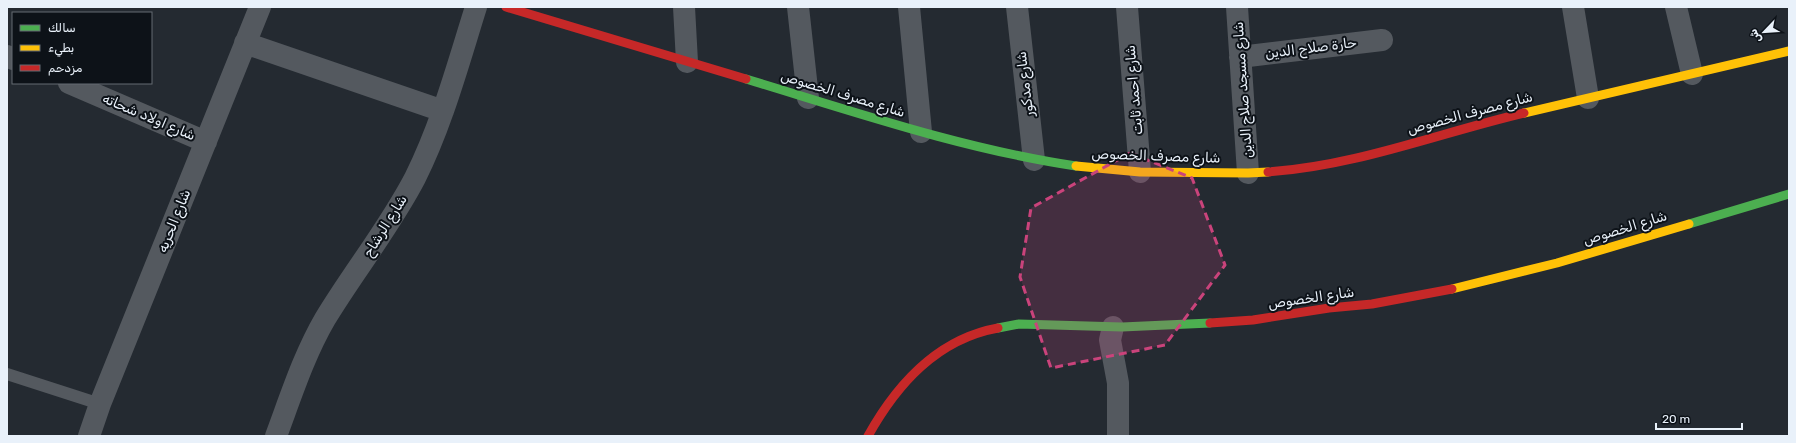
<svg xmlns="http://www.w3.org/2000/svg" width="1796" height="443" font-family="Rubik,Cairo,sans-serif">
<rect width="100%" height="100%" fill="#242a31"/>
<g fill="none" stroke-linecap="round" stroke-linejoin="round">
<path stroke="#54595f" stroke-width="12" d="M7,374L100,404"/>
<path stroke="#54595f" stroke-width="22" d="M684,7L687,62
M798,7L808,98
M909,7L921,132
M1017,7L1034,160
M1127,7L1140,172
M1237,7L1248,173
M1573,7L1588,98
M1676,7L1692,74
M245,43L443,111
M7,56L13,59
M1240,57L1382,40
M69,83L206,142
M1113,327L1110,340L1118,383V436
M89,436L100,404L260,7
M276,436C291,396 304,355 325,319C354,271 389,228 415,178C442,124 458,64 476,7"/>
<path stroke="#4caf50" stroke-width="9" d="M746,79C855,112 963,149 1076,166
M1689,224L1789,194
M998,328L1019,324L1122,327L1210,323"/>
<path stroke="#ffc107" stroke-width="9" d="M1524,113L1789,51
M1076,166L1140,172L1248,173L1268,172
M1452,289L1557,263L1689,224"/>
<path stroke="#c62828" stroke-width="9" d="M506,7L746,79
M1268,172C1356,166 1439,133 1524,113
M1210,323L1253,320L1329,308L1372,304L1452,289
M868,436C897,384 937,339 998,328"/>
</g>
<path fill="#ca437b" fill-opacity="0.2" stroke="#ca437b" stroke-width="3" stroke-dasharray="8 5" stroke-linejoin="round" d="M1130,153L1192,178L1225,265L1165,345L1051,368L1020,277L1031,208Z"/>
<g text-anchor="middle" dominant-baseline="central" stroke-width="4" stroke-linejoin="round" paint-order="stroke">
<g font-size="14" fill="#e9f1fa" stroke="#0d1218">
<text transform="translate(1311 48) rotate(-7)">حارة صلاح الدين</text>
<text transform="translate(1025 84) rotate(-97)">شارع مدكور</text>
<text transform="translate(1134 90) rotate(-95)">شارع احمد ثابت</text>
<text transform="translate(1243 90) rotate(-94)">شارع مسجد صلاح الدين</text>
<text transform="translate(843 94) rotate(17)">شارع مصرف الخصوص</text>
<text transform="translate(1470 113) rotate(-15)">شارع مصرف الخصوص</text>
<text transform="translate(149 117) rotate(23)">شارع اولاد شحاته</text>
<text transform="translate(1156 156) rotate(2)">شارع مصرف الخصوص</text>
<text transform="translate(174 221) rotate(-68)">شارع الحريه</text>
<text transform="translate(385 226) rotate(-58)">شارع الرشاح</text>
<text transform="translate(1625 228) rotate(-17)">شارع الخصوص</text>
<text transform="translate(1311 298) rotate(-8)">شارع الخصوص</text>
</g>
</g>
<rect width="1796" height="443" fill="none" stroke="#e9f1fa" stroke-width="16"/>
<rect x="12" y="12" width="140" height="72" fill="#0d1218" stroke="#656b72"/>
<rect x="20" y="25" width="20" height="6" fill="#4caf50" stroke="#656b72"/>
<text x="48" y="32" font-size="12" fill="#e9f1fa">سالك</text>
<rect x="20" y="45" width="20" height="6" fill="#ffc107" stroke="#656b72"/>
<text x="48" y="52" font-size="12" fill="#e9f1fa">بطيء</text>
<rect x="20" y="65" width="20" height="6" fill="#c62828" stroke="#656b72"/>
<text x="48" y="72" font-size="12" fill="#e9f1fa">مزدحم</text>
<g transform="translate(1764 32) rotate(245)" stroke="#0d1218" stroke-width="3" paint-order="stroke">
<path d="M0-3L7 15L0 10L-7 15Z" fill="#e9f1fa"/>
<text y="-6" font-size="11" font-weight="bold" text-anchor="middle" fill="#e9f1fa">ش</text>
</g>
<path d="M1656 423v6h86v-6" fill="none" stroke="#e9f1fa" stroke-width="2"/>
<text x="1662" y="423" font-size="12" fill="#e9f1fa" stroke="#0d1218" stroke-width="3" paint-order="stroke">20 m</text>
</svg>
